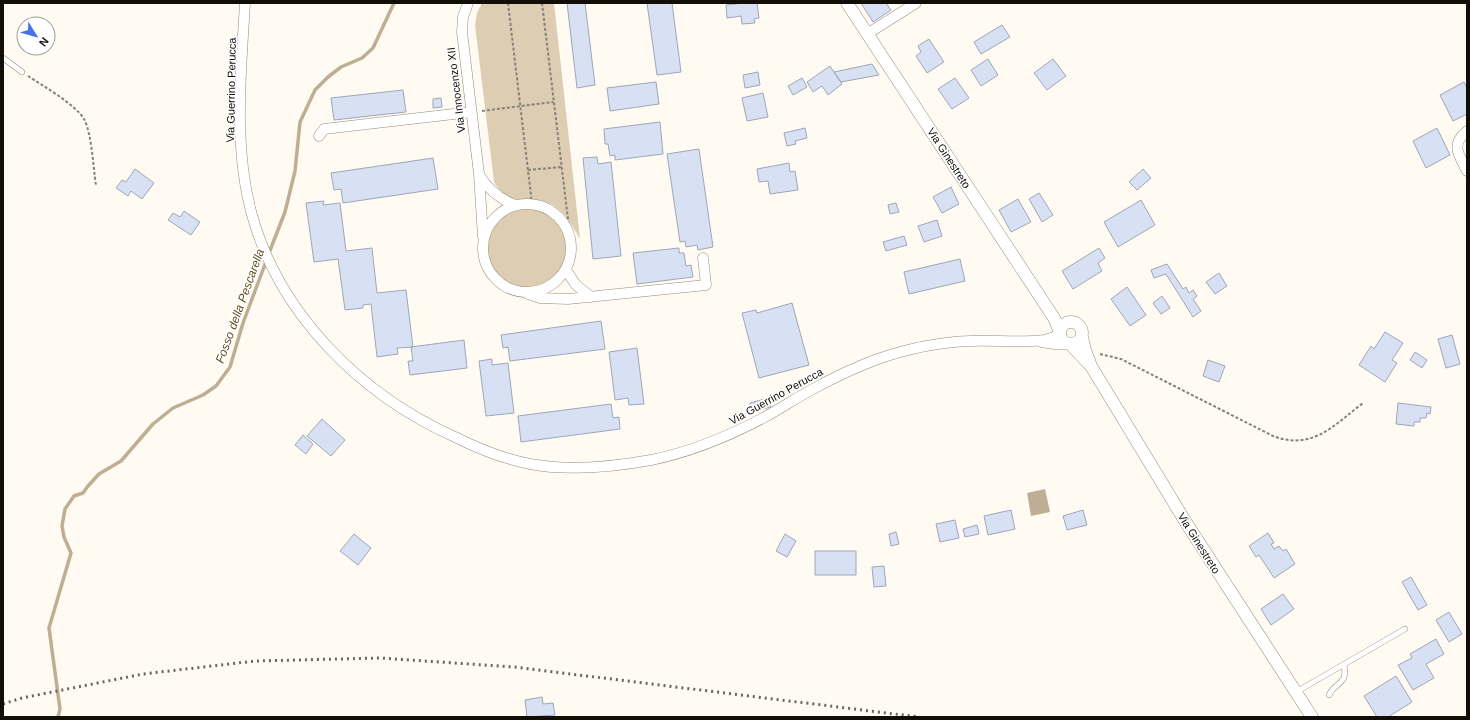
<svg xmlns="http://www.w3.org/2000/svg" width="1470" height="720" font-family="Helvetica,sans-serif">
<rect width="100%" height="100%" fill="#fffbf3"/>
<path fill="#ddcdb2" d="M482,3H554L580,239C573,227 567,215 556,207C530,189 514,215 494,182L475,25L477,13Z
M488 248a39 39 0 1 1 78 0a39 39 0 1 1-78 0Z"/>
<path fill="#beae93" d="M1045,489L1050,512L1031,516L1027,493Z"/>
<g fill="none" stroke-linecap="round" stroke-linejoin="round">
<path stroke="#beae93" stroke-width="3.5" d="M269,253L285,212L295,171L300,122L315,90L328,77L341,67L362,58L373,48L394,3
M58,717L60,709L49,628L71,553L64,537L62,526L65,509L74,496L83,493L88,486L99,474L121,461L153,424L173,408L203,395L216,386L230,367L243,323L267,259"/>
</g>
<path fill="#d8e0f3" stroke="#9ea6b8" d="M567,3H585L595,85L577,88Z
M647,3H672L681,72L657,75Z
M743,3H757L759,18L754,19L755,23L742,24L741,16L727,18L726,5Z
M861,3H886L891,10L873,22Z
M1002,25L1010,37L981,54L974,42Z
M929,39L944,62L927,73L916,56L921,52L918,46Z
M988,59L998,75L981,86L971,70Z
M1053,59L1066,76L1047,90L1034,73Z
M872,64L879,75L841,82L834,72Z
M830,66L842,84L828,95L822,86L813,92L807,82Z
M758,72L760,85L745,88L743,75Z
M802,78L807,87L793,95L788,86Z
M955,78L969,98L952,109L938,89Z
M656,82L659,104L610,111L607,88Z
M1464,82L1467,88V114L1453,121L1440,95Z
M403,90L406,112L334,120L331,98Z
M763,93L768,117L747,121L742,98Z
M441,98L442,107L433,108V99Z
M660,122L663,154L615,160V155L610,156L608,144H605L604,129Z
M805,128L807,138L795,141L796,144L787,146L784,133Z
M1437,128L1450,155L1426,168L1413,141Z
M699,149L713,247L698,250L697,245L686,247L685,241L680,242L667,154Z
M597,157L598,164L611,162L621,256L593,259L583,158Z
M433,158L438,189L343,203L341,189L334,190L331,173Z
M789,163L790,172L795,171L798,190L770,194L768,181L759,182L757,169Z
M135,169L154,183L142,199L131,191L128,196L116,188L122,180L126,182Z
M1143,169L1151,178L1137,190L1129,182Z
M951,187L959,204L942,213L933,197Z
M1039,193L1053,215L1042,222L1029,199Z
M1018,199L1031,222L1011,232L999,210Z
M1141,200L1155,225L1118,247L1104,222Z
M324,201L323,205L340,203L346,251L372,248L377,293L406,290L413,347L397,348L398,354L377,357L371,304L363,305V308L345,310L338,259L314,262L306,203Z
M896,203L899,212L890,214L888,205Z
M184,211L200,222L191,235L168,220L173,213L180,217Z
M937,220L942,236L924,242L918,226Z
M904,236L907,245L886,251L883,242Z
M679,248V253H684L686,266L691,265L693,277L637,284L633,253Z
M1099,248L1105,258L1098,263L1102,271L1073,289L1062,271Z
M960,259L965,281L909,294L904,272Z
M1167,264L1183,289L1186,287L1189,293L1193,290L1197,296L1193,299L1201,311L1193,317L1166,274L1154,278L1151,270Z
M1219,273L1227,286L1215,294L1206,282Z
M1127,287L1146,315L1130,326L1111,299Z
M1162,296L1170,308L1161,314L1153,303Z
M792,303L809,365L759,378L742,313L756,310L757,313Z
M601,321L605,349L510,361L508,347L503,348L501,335Z
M1385,332L1403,343L1392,360L1397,363L1385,382L1359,365L1371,346L1374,349Z
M1452,335L1460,364L1446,368L1438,339Z
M464,340L467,368L410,375L408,361H413L411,347Z
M637,348L644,404L629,405L628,398L615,400L609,352Z
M1415,352L1427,360L1422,368L1410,360Z
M492,359V365L508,363L514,413L486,416L479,361Z
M1208,360L1225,366L1219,382L1203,376Z
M768,398L771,407L752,412L750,403Z
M1398,403L1431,407L1430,414L1427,413L1426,418H1420V422H1414V426L1396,424Z
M611,404L613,418L619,417L620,429L521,442L518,416Z
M322,419L345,440L331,456L307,436Z
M303,435L313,444L306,454L295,445Z
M1011,510L1015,529L988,535L984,516Z
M1083,510L1087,525L1067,530L1063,516Z
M955,520L959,538L940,542L936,524Z
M977,525L979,534L965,537L963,529Z
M896,532L899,544L891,546L889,534Z
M1268,533L1274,543L1271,544L1274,549L1279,546L1283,551L1286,549L1295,564L1274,578L1259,555L1256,557L1249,546Z
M354,534L371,548L358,565L340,551Z
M785,534L796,541L787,557L776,551Z
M815,551H856V575H815Z
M884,566L886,586L874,587L872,567Z
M1411,577L1427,605L1418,610L1402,582Z
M1283,594L1294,609L1271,625L1261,609Z
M1449,612L1462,634L1449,642L1436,620Z
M1436,639L1444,654L1426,664L1434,678L1413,690L1398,665L1412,658L1410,654Z
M1396,676L1412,702L1388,717H1377L1364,696Z
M542,697L543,704L553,703L555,715L527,717L525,700Z"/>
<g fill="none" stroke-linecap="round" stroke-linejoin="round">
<defs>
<path id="service" d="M3,58L22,72
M1296,692L1405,629
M1329,695C1336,681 1348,685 1344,665"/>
<path id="minor" d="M245,3C241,73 233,146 252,215C280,315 361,395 455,437C479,449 504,459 530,464C568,471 613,467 651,460C691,452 727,437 763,418C780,409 796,398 813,389C833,378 854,368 875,360C906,349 938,342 971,341C996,340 1021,343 1045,340L1054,337L1060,332
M468,3L463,17L462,32L479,174L483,237
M867,34L916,3
M1467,131C1450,145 1459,155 1467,171
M319,136L324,129L471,112
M480,176C489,191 500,199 515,205
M483 248a44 44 0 1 1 88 0a44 44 0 1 1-88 0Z
M566,270L576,285L591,297
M528,294L540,298L568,299L706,285L703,258
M1041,342L1055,344H1067"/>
<path id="tertiary" d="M847,3L1054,318L1060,332
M1060 333a11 11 0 1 1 22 0a11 11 0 1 1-22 0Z
M1071,345L1091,366L1085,350L1082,337
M1091,366L1185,521L1312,717"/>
</defs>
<use href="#service" stroke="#968b7b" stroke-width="6"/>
<use href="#minor" stroke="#968b7b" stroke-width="11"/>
<use href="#tertiary" stroke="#968b7b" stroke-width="13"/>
<path stroke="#86827b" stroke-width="2" stroke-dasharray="3 2" stroke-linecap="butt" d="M508,3L532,204
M542,3L570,236
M28,76C43,86 75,104 84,119C92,134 93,167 96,185
M482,111L553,102
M528,170L562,167
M1100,354L1121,359L1273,436C1313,451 1334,425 1363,403"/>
<use href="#service" stroke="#fff" stroke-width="5"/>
<use href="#minor" stroke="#fff" stroke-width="10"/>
<use href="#tertiary" stroke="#fff" stroke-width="12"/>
<path stroke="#6a665f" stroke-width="3" stroke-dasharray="2 4" stroke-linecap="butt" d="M3,704L22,698L143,674L255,661L380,658L514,667L919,717"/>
</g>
<g text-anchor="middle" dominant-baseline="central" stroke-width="3.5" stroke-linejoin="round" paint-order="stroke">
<g font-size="11" fill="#110e08" stroke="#fff">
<text transform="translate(231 90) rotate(-89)">Via Guerrino Perucca</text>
<text transform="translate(456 90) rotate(-97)">Via Innocenzo XII</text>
<text transform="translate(949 158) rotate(57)">Via Ginestreto</text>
<text transform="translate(776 396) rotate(-29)">Via Guerrino Perucca</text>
<text transform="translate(1199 543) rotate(58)">Via Ginestreto</text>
</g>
<g font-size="12" font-style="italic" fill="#664d1f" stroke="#fff">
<text transform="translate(240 306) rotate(-70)">Fosso della Pescarella</text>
</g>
</g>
<rect width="1470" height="720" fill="none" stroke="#110e08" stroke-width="8"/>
<g transform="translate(36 36) rotate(127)"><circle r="19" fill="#ffffff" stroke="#a09f9c"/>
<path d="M0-3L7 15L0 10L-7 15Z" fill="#4972e5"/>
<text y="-6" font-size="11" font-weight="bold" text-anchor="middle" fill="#110e08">N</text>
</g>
</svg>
